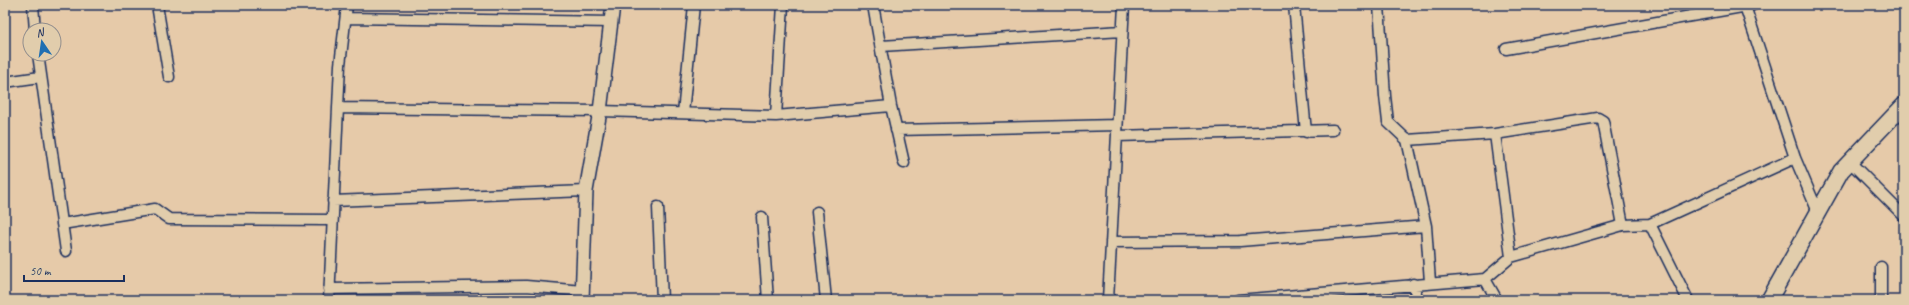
<svg xmlns="http://www.w3.org/2000/svg" width="1909" height="305" font-family="Caveat,sans-serif">
<rect width="100%" height="100%" fill="#e6caa9"/>
<filter id="ink" filterUnits="userSpaceOnUse"><feTurbulence type="fractalNoise" baseFrequency=".025" numOctaves="2"/><feDisplacementMap in="SourceGraphic" scale="8" xChannelSelector="R" yChannelSelector="G"/><feConvolveMatrix kernelMatrix="1 2 1 2 8 2 1 2 1" color-interpolation-filters="sRGB"/></filter>
<g filter="url(#ink)">
<g fill="none" stroke-linecap="round" stroke-linejoin="round">
<defs>
<path id="minor" d="M33,5L35,30
M157,5L169,77
M873,5L891,106L904,163
M1294,5L1306,132
M1379,5L1385,96L1388,122L1407,140L1426,226L1430,282
M1745,6L1795,158L1818,212
M346,18L611,22
M881,46L1122,31
M1506,49L1753,5
M38,54L66,251
M5,82L40,77
M338,108L600,111L776,116L891,106
M683,113L694,5
M776,116L783,5
M896,130L1117,125
M1495,134L1511,257
M1117,136L1333,130
M1407,140L1495,134L1598,118L1603,121L1623,225
M1850,162L1904,216
M333,201L586,191
M658,207L662,300
M817,212L826,300
M762,217L768,300
M62,224L155,209L169,219L332,220
M1650,224L1795,158
M1111,242L1240,241L1426,226
M1485,279L1511,257L1623,225L1650,224L1688,300
M1413,284L1418,300
M329,289L526,286L583,291
M329,300L340,65L347,5
M1108,300L1124,5
M1238,300L1485,279L1497,300
M1881,300V267"/>
<path id="tertiary" d="M582,300L586,191L600,111L613,5"/>
<path id="secondary" d="M1769,300L1841,171L1904,105"/>
</defs>
<use href="#minor" stroke="#1b2f5e" stroke-width="13"/>
<use href="#tertiary" stroke="#1b2f5e" stroke-width="16"/>
<use href="#secondary" stroke="#1b2f5e" stroke-width="18"/>
<use href="#minor" stroke="#e1cdac" stroke-width="10"/>
<use href="#tertiary" stroke="#e1cdac" stroke-width="13"/>
<use href="#secondary" stroke="#e1cdac" stroke-width="15"/>
</g>
</g>
<rect width="1909" height="305" fill="none" stroke="#e1cdac" stroke-width="20"/>
<rect x="10" y="10" width="1889" height="285" fill="none" stroke="#1b2f5e" stroke-width="1.5" filter="url(#ink)"/>
<g transform="translate(42 42) rotate(347)"><circle r="19" fill="#e1cdac" stroke="#928e8d"/>
<path d="M0-3L7 15L0 10L-7 15Z" fill="#1f6fb2"/>
<text y="-6" font-size="11" font-weight="bold" text-anchor="middle" fill="#1b2f5e">N</text>
</g>
<path d="M24 275v6h100v-6" fill="none" stroke="#1b2f5e" stroke-width="2"/>
<text x="30" y="275" font-size="12" fill="#1b2f5e" stroke="#e1cdac" stroke-width="3" paint-order="stroke">50 m</text>
</svg>
